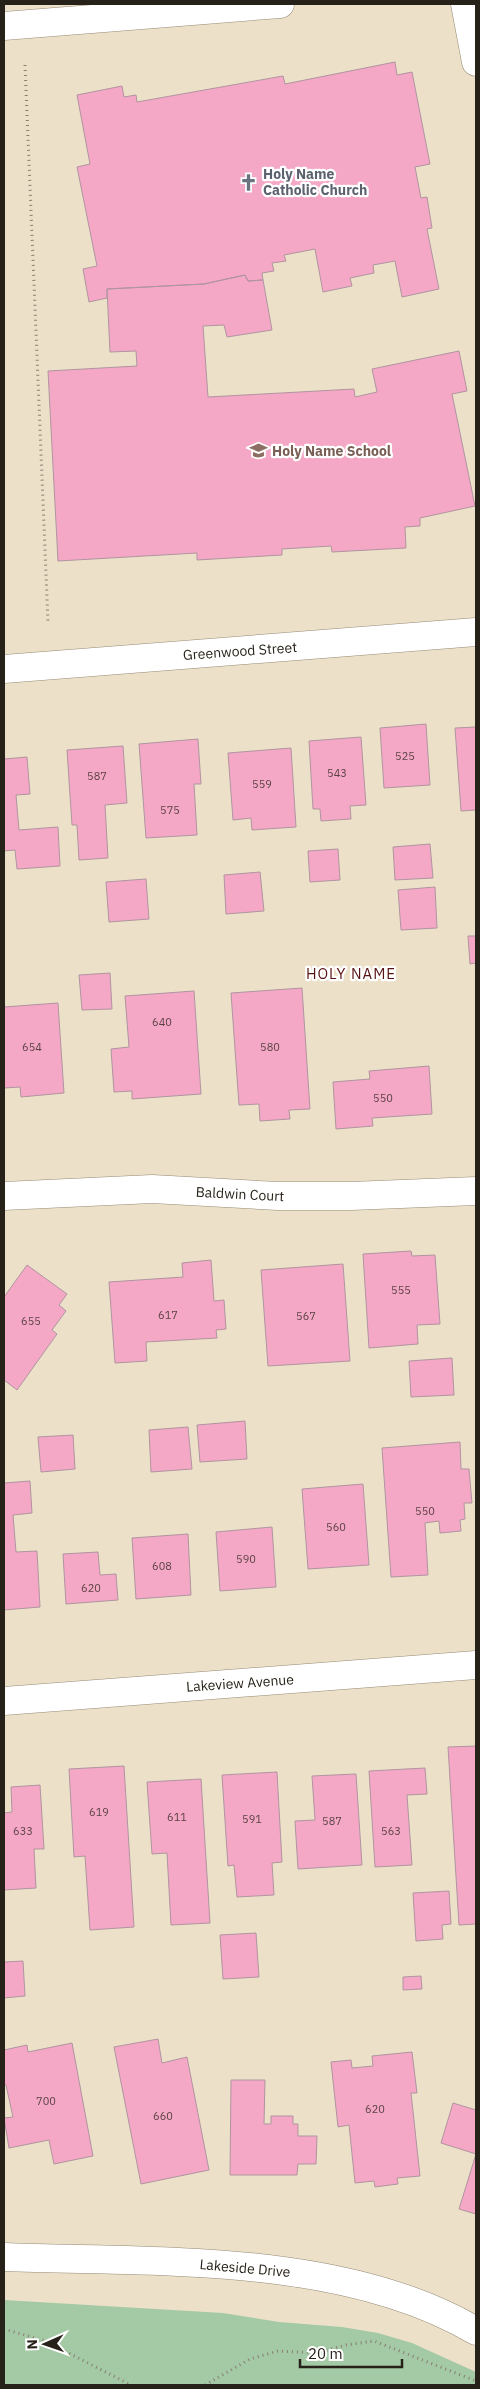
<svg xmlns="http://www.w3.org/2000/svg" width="480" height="2389" font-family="'IBM Plex Sans',sans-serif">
<rect width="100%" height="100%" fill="#ede0c9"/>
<path fill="#a4c9a5" d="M4,2300L223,2313L279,2322L342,2327L378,2333L412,2343L476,2372V2385H4Z"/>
<path fill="#f5a7c6" stroke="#af959f" d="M395,62L397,75L412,72L430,164L415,167L421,198L427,197L432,228L427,229L439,289L402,297L395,261L373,265L374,273L350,278L352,286L323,292L315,249L284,255L286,261L272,263L274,271L262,273L263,280L248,281L245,275L204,284L107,289V298L89,302L83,269L97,266L77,167L90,164L77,95L122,86L124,97L136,95L137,102L283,76L285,84Z
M245,275L248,281L263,280L272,330L227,337L224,325L203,326L208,397L354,389L355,397L377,392L372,369L459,351L467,391L452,394L475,506L420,518V526L405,527L406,548L332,552L331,546L282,549V555L197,560V553L58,561L48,371L137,366L136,351L110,352L107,289L204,284Z
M426,724L430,785L384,788L380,728Z
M476,727V810L461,811L455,728Z
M361,737L366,805L350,806L351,819L321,821L320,809H313L309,741Z
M198,739L201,784H194L197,835L146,838L139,744Z
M123,746L127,803L105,805L108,858L79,860L77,825H72L67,750Z
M291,748L296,827L252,830L251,818L233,820L228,753Z
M27,757L30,794L16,795L19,830L58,827L60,866L17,869L15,850L4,851V759Z
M430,844L433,878L395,880L393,847Z
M338,849L340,880L310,882L308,851Z
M260,872L264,911L226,914L224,875Z
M146,879L149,919L109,922L106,882Z
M435,887L437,928L401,930L398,890Z
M468,936H476V963L470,964Z
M110,973L112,1009L82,1010L79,975Z
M302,988L310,1109L289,1110L290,1119L260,1121L259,1104L239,1105L231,993Z
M194,991L201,1094L132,1099V1091L114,1092L111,1049L129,1047L125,996Z
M58,1003L64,1093L21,1097L20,1087L4,1088V1007Z
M429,1066L432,1114L372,1118L373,1126L336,1129L333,1082L370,1079L369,1071Z
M411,1251L412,1256L435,1255L440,1324L417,1325L418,1344L369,1348L363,1254Z
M211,1260L214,1301L224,1300L226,1329L216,1330L217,1338L146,1342L147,1361L115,1363L109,1282L183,1277L182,1263Z
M343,1264L350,1361L268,1366L261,1270Z
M27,1265L67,1294L59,1305L66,1311L52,1330L57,1334L17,1390L4,1380V1297Z
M452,1358L454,1395L411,1397L409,1361Z
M245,1421L247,1459L200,1462L197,1425Z
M188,1427L192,1469L151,1472L149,1430Z
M73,1435L75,1469L41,1472L38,1437Z
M460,1442L461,1469H469L472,1503H464L465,1519L460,1520L461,1531L440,1533L439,1521L425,1523L428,1575L391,1577L382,1448Z
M30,1481L32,1513L13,1515L16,1552L37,1551L40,1607L4,1610V1483Z
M363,1484L369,1565L308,1569L302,1489Z
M272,1527L276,1587L220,1591L216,1532Z
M188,1534L191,1595L136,1599L132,1538Z
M98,1552L100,1575L116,1574L118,1600L66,1604L63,1554Z
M476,1746V1924L459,1925L448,1747Z
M124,1766L134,1927L90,1930L85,1856L74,1857L69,1769Z
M425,1768L427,1794L407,1795L412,1865L375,1867L369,1771Z
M277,1772L282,1862L272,1863L274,1895L237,1897L234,1865L228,1866L222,1775Z
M356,1774L362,1865L298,1869L295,1821L315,1820L312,1776Z
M201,1779L210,1923L171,1925L167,1853L152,1854L147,1782Z
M40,1785L44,1849H34L36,1888L4,1890V1813L12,1812L11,1787Z
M449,1891L451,1924L442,1925L443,1939L416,1941L413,1893Z
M256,1933L259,1977L223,1979L220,1935Z
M23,1961L25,1996L4,1998V1962Z
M421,1976L422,1989L403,1990V1977Z
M158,2039L162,2063L187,2057L209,2170L141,2184L114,2047Z
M72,2043L93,2156L54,2164L49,2140L9,2148L4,2118L13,2117L6,2085H4V2050L27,2045L28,2052Z
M412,2052L417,2093H411L420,2176L397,2178L398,2184L375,2187L374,2181L355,2183L349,2125L338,2127L331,2062L351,2060L352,2068L373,2066L372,2056Z
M231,2080H265L264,2124H271V2116H293V2124H298V2136H317L316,2164H298L297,2175H230Z
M453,2103L476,2110V2214L459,2209L476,2154L441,2143Z"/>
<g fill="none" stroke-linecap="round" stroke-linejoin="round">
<defs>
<path id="minor" d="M465,4L476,62
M4,26L280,4
M4,669L476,632
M4,1196L152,1189L278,1196H351L476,1191
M4,1701L476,1665
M4,2257C155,2263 342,2252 476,2331"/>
</defs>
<use href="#minor" stroke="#968a75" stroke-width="29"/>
<path stroke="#887f6f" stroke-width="3" stroke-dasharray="1 4" stroke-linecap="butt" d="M25,65L48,622
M4,2329L45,2341L131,2385
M205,2385L250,2359L278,2351L316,2353L346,2345L374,2341L476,2381"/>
<use href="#minor" stroke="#fff" stroke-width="28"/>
</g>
<defs>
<symbol id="church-bare" viewBox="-9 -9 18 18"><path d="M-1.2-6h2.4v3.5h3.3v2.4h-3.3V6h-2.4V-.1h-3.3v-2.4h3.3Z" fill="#6b7280" stroke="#fff" stroke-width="2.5" paint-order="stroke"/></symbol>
<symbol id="school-bare" viewBox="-9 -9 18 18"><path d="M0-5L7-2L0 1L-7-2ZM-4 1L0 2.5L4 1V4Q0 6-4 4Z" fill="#8d6e63" stroke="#fff" stroke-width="2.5" paint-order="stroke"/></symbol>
</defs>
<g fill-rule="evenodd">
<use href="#church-bare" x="236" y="170" width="25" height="25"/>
<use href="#school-bare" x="246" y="438" width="25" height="25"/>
</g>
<g text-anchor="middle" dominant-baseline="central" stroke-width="4.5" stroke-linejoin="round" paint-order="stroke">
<g font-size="11" fill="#5a4344">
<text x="405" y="756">525</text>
<text x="337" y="773">543</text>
<text x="97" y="776">587</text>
<text x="262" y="784">559</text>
<text x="170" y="810">575</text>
<text x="162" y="1022">640</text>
<text x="32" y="1047">654</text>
<text x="270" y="1047">580</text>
<text x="383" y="1098">550</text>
<text x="401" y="1290">555</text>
<text x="168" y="1315">617</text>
<text x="306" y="1316">567</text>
<text x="31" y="1321">655</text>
<text x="425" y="1511">550</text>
<text x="336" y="1527">560</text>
<text x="246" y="1559">590</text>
<text x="162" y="1566">608</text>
<text x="91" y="1588">620</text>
<text x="99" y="1812">619</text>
<text x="177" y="1817">611</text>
<text x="252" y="1819">591</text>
<text x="332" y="1821">587</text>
<text x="23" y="1831">633</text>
<text x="391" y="1831">563</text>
<text x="46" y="2101">700</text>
<text x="375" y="2109">620</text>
<text x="163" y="2116">660</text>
</g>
<g font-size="14" font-weight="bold" fill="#5b616d" stroke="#fff" text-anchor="start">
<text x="263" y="174">Holy Name<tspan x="263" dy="16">Catholic Church</tspan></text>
</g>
<g font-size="14" font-weight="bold" fill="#785e54" stroke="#fff" text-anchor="start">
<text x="272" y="451">Holy Name School</text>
</g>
<g font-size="14" fill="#272219" stroke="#fff">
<text transform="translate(240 651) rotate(-4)">Greenwood Street</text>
<text transform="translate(240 1194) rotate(3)">Baldwin Court</text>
<text transform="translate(240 1683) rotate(-4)">Lakeview Avenue</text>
<text transform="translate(245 2268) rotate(5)">Lakeside Drive</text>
</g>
<g font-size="15" letter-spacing="1" fill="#591415" stroke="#fff">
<text x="351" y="973">HOLY NAME</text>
</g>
</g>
<rect width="480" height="2389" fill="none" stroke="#272219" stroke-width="10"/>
<g transform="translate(45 2344) rotate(268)" stroke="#ffffff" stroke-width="4" paint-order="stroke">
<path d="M0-4L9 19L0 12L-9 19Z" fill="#272219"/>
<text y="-8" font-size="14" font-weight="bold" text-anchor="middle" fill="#272219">N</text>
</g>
<path d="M300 2359v8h102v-8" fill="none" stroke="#272219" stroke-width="2.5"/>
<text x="308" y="2359" font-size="15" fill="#272219" stroke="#ffffff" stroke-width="4" paint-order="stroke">20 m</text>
</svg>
